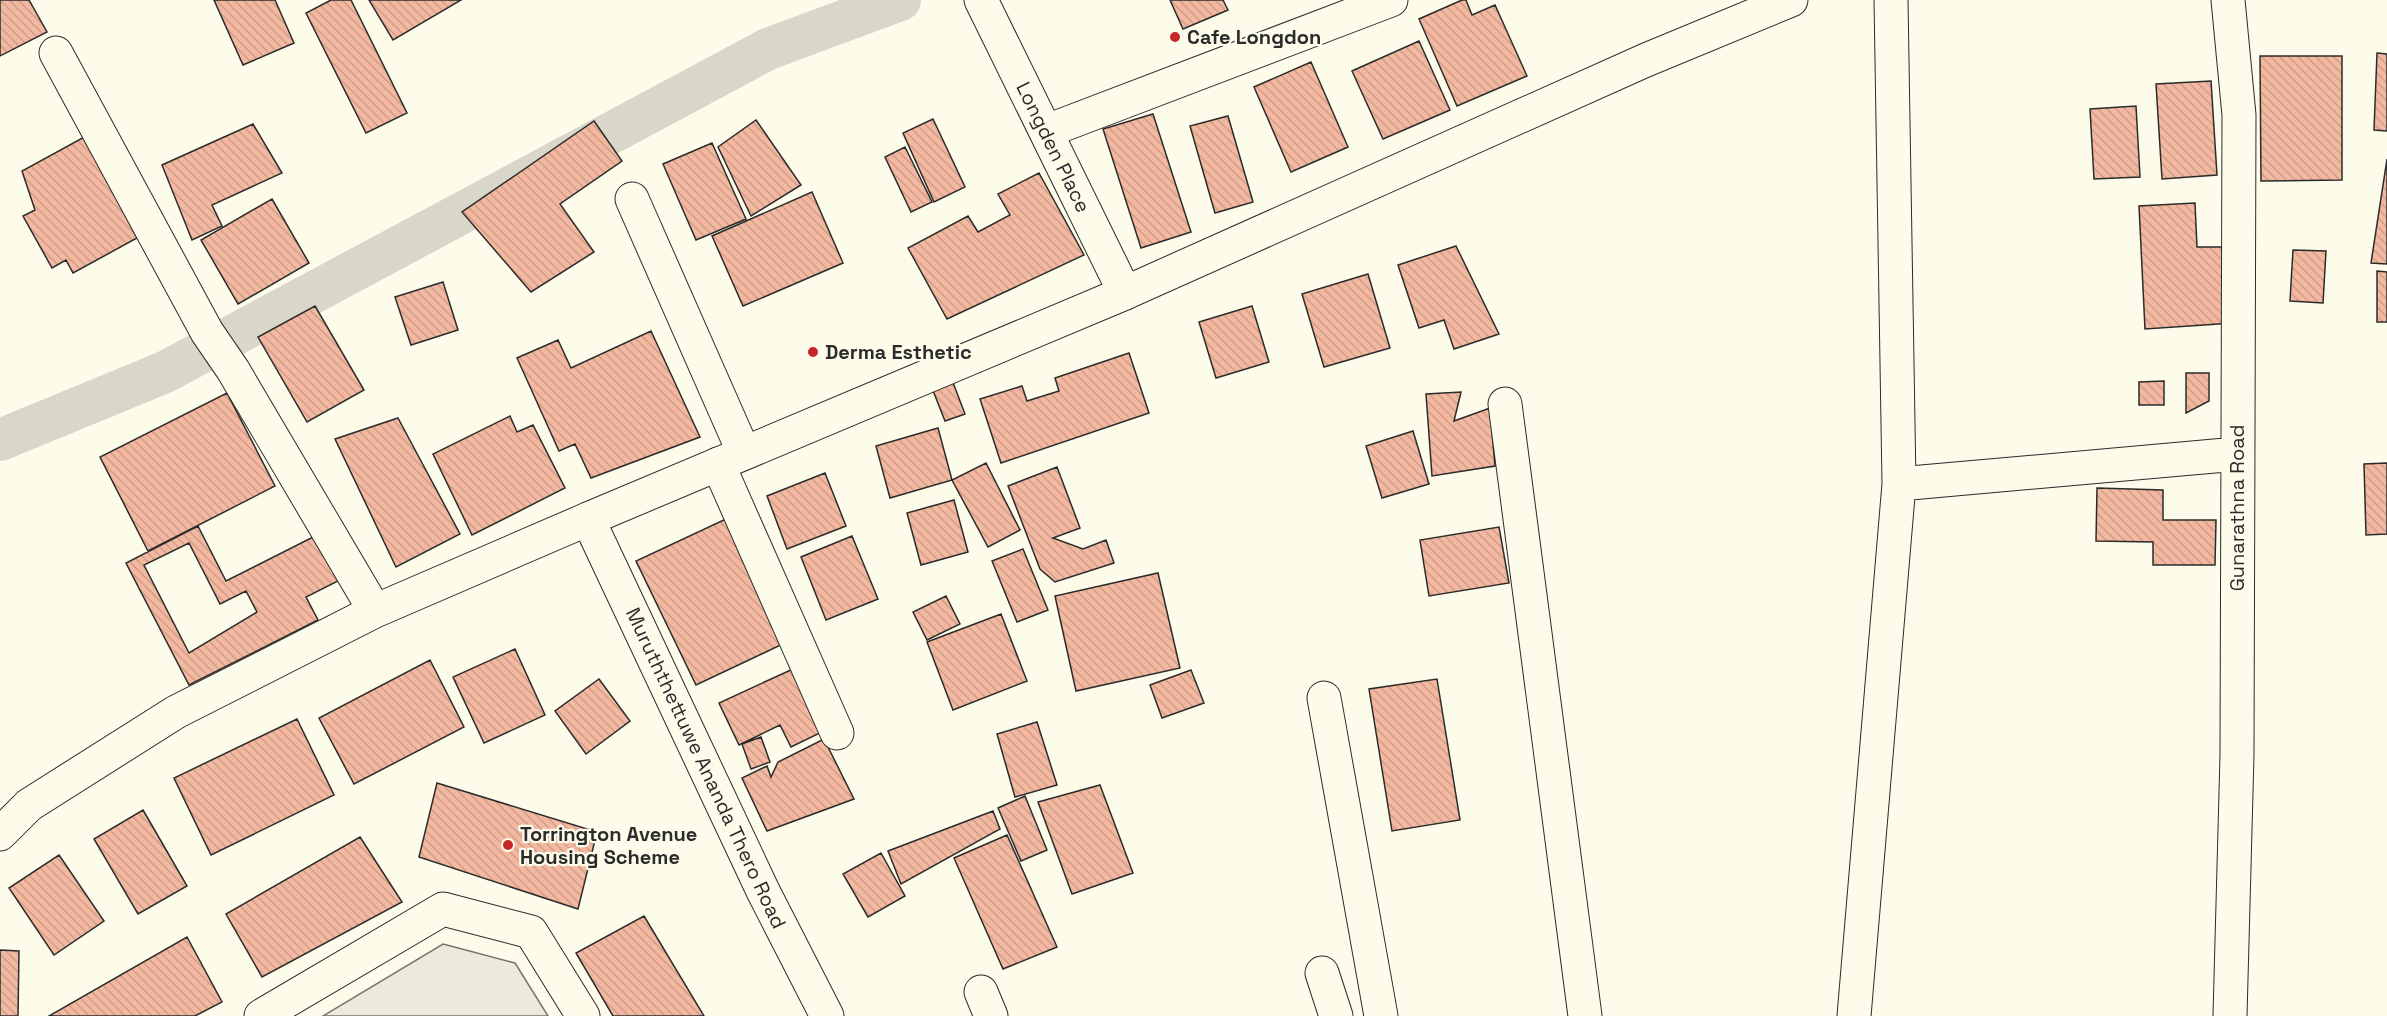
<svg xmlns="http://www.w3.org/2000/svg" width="2387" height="1016" font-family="'Space Grotesk',sans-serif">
<defs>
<pattern id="building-back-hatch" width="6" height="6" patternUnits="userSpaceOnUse" patternTransform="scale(1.5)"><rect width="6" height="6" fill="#f2b8a0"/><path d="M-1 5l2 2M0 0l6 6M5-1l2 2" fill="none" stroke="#d09e8a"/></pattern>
</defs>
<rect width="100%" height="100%" fill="#fdfbea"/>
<path fill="#ecebdb" stroke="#74746e" stroke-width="1.5" d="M443,944L515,963L548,1016H323Z"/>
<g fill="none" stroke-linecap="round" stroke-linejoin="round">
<path stroke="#d8d7c9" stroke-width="42" d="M0,440L165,372L768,49L900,0"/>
</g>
<path fill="url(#building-back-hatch)" stroke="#2b2b2b" stroke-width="1.5" fill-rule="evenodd" d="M0,0H29L47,32L0,56Z
M214,0H275L294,43L243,65Z
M331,0H351L407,113L366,133L306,13Z
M369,0H461L393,40Z
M1170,0H1223L1228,10L1183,29Z
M1462,0H1466L1472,15L1495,5L1527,76L1457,106L1419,19Z
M1419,41L1450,110L1383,139L1352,71Z
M2377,53L2387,54V131L2374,130Z
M2260,56H2342V180L2261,181Z
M1311,62L1348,147L1291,172L1254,87Z
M2211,81L2217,175L2162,179L2156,84Z
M2136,106L2140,177L2094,179L2090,109Z
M1153,114L1191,232L1141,248L1103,129Z
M1228,116L1253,202L1215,213L1190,126Z
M933,119L965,187L934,202L903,133Z
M756,120L801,185L751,216L718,147Z
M594,121L622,161L560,204L594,252L531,292L462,212Z
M253,124L282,173L212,205L222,226L192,240L162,165Z
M86,136L137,238L73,273L66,260L52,268L23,216L35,210L22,171Z
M712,143L746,219L696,240L663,164Z
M905,147L932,202L911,212L885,157Z
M2387,159V264L2371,263Z
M1039,173L1084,255L947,319L908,248L968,216L978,232L1010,215L998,194Z
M812,192L843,263L743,306L712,236Z
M272,199L309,263L238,304L201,240Z
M2195,203L2197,247H2233V323L2145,329L2139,206Z
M1456,246L1499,334L1454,349L1444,320L1419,328L1398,265Z
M2293,250L2326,251L2323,303L2290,301Z
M2377,271L2387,272V322H2377Z
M1368,274L1390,348L1324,367L1302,294Z
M443,282L458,330L411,345L395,297Z
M315,306L364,390L307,422L258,337Z
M1252,306L1269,362L1216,378L1199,322Z
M651,331L700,437L591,478L575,444L559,451L517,358L558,340L571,368Z
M1129,353L1149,413L1001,463L980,399L1022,386L1027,401L1059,391L1055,378Z
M2186,373H2209V401L2186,413Z
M952,380L965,414L945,421L932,388Z
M2164,381V405H2139V382Z
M1461,392L1454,421L1490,408L1495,466L1432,476L1426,394Z
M227,393L275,486L148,551L100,457Z
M510,416L517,432L533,425L565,488L472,535L433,454Z
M398,418L460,534L396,567L335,439Z
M938,428L952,480L890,498L876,446Z
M1413,431L1429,484L1382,498L1366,446Z
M986,463L1020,530L988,547L952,480Z
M2387,463V534L2366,535L2364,464Z
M1057,467L1080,528L1053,538L1083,549L1106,540L1114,563L1055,582L1040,569L1008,486Z
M825,473L846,526L787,549L767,496Z
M2097,488L2163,490V520H2216L2215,565H2153V542L2096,541Z
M954,500L968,552L921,565L907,513Z
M728,518L787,642L696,685L636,561Z
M198,526L226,581L317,535L340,580L306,597L318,620L189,685L126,563ZM189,543L220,604L246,591L257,612L189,653L144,565Z
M1499,527L1509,583L1429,596L1420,540Z
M852,536L878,599L826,620L801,557Z
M1023,549L1048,610L1017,622L992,561Z
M1158,573L1180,668L1076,691L1055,596Z
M946,596L960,624L927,640L913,612Z
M1001,614L1027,681L953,710L927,642Z
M515,649L545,715L484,743L453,677Z
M430,660L464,727L354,784L319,718Z
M795,668L822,732L791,747L780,725L739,745L719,703Z
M1191,670L1204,703L1162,718L1150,685Z
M599,679L630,721L586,754L555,711Z
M1437,679L1460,820L1392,831L1369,689Z
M297,719L334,795L211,855L174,778Z
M1037,722L1057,785L1015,797L997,734Z
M761,737L770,762L751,769L742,744Z
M824,739L854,799L767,831L742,778L767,766L771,777L778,762Z
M437,783L597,832L578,909L419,857Z
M1100,785L1133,873L1072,894L1038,802Z
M1025,796L1047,850L1021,861L998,808Z
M143,810L187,886L138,914L94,839Z
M993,811L1000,829L901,884L888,851Z
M1007,835L1057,947L1003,969L954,858Z
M360,837L402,902L262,977L226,914Z
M881,853L905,896L868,917L843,874Z
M59,855L104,921L54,955L9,888Z
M644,916L704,1016H613L576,953Z
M187,937L222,1002L195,1016H49Z
M0,950L19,951L18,1016H0Z"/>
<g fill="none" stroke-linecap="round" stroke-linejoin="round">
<defs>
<path id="minor" d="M2228,0L2239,115L2237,755L2230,1016
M56,53L207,332L233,370L375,611
M1047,131L1391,0
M632,199L744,453
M1505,404L1585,1016
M718,464L837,733
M1899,484L2237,454
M1324,698L1381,1016
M0,834L29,805L176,712L375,611L588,519
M1322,973L1336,1016
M981,992L991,1016
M261,1016L443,909L531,932L583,1016
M1854,1016L1899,484L1891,0"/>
<g id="tertiary">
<path id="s1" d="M981,0L1125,293"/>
<path d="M827,1016L763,891L588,519L1125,293L1646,60L1791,0"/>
</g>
</defs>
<use href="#minor" stroke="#2b2b2b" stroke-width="35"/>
<use href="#tertiary" stroke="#2b2b2b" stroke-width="35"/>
<use href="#minor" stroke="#fdfbea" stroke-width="33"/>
<use href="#tertiary" stroke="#fdfbea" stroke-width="33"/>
</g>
<g fill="#c62828" stroke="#fdfbea" stroke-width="2">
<circle cx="1175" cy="37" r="6"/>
<circle cx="813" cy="352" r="6"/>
<circle cx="508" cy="845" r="6"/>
</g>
<g text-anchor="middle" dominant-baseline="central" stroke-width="4.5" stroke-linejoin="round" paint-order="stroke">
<g font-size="20" font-weight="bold" fill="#2b2b2b" stroke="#fdfbea" text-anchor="start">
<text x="1187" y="37">Cafe Longdon</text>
<text x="825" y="352">Derma Esthetic</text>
<text x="520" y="834">Torrington Avenue<tspan x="520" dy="23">Housing Scheme</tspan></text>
</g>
<g font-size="20" fill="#2b2b2b" stroke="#fdfbea">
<text stroke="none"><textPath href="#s1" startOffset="164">Longden Place</textPath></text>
<text transform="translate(2237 508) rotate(-90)">Gunarathna Road</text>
<text transform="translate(706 768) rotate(65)">Muruththettuwe Ananda Thero Road</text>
</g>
</g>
</svg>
